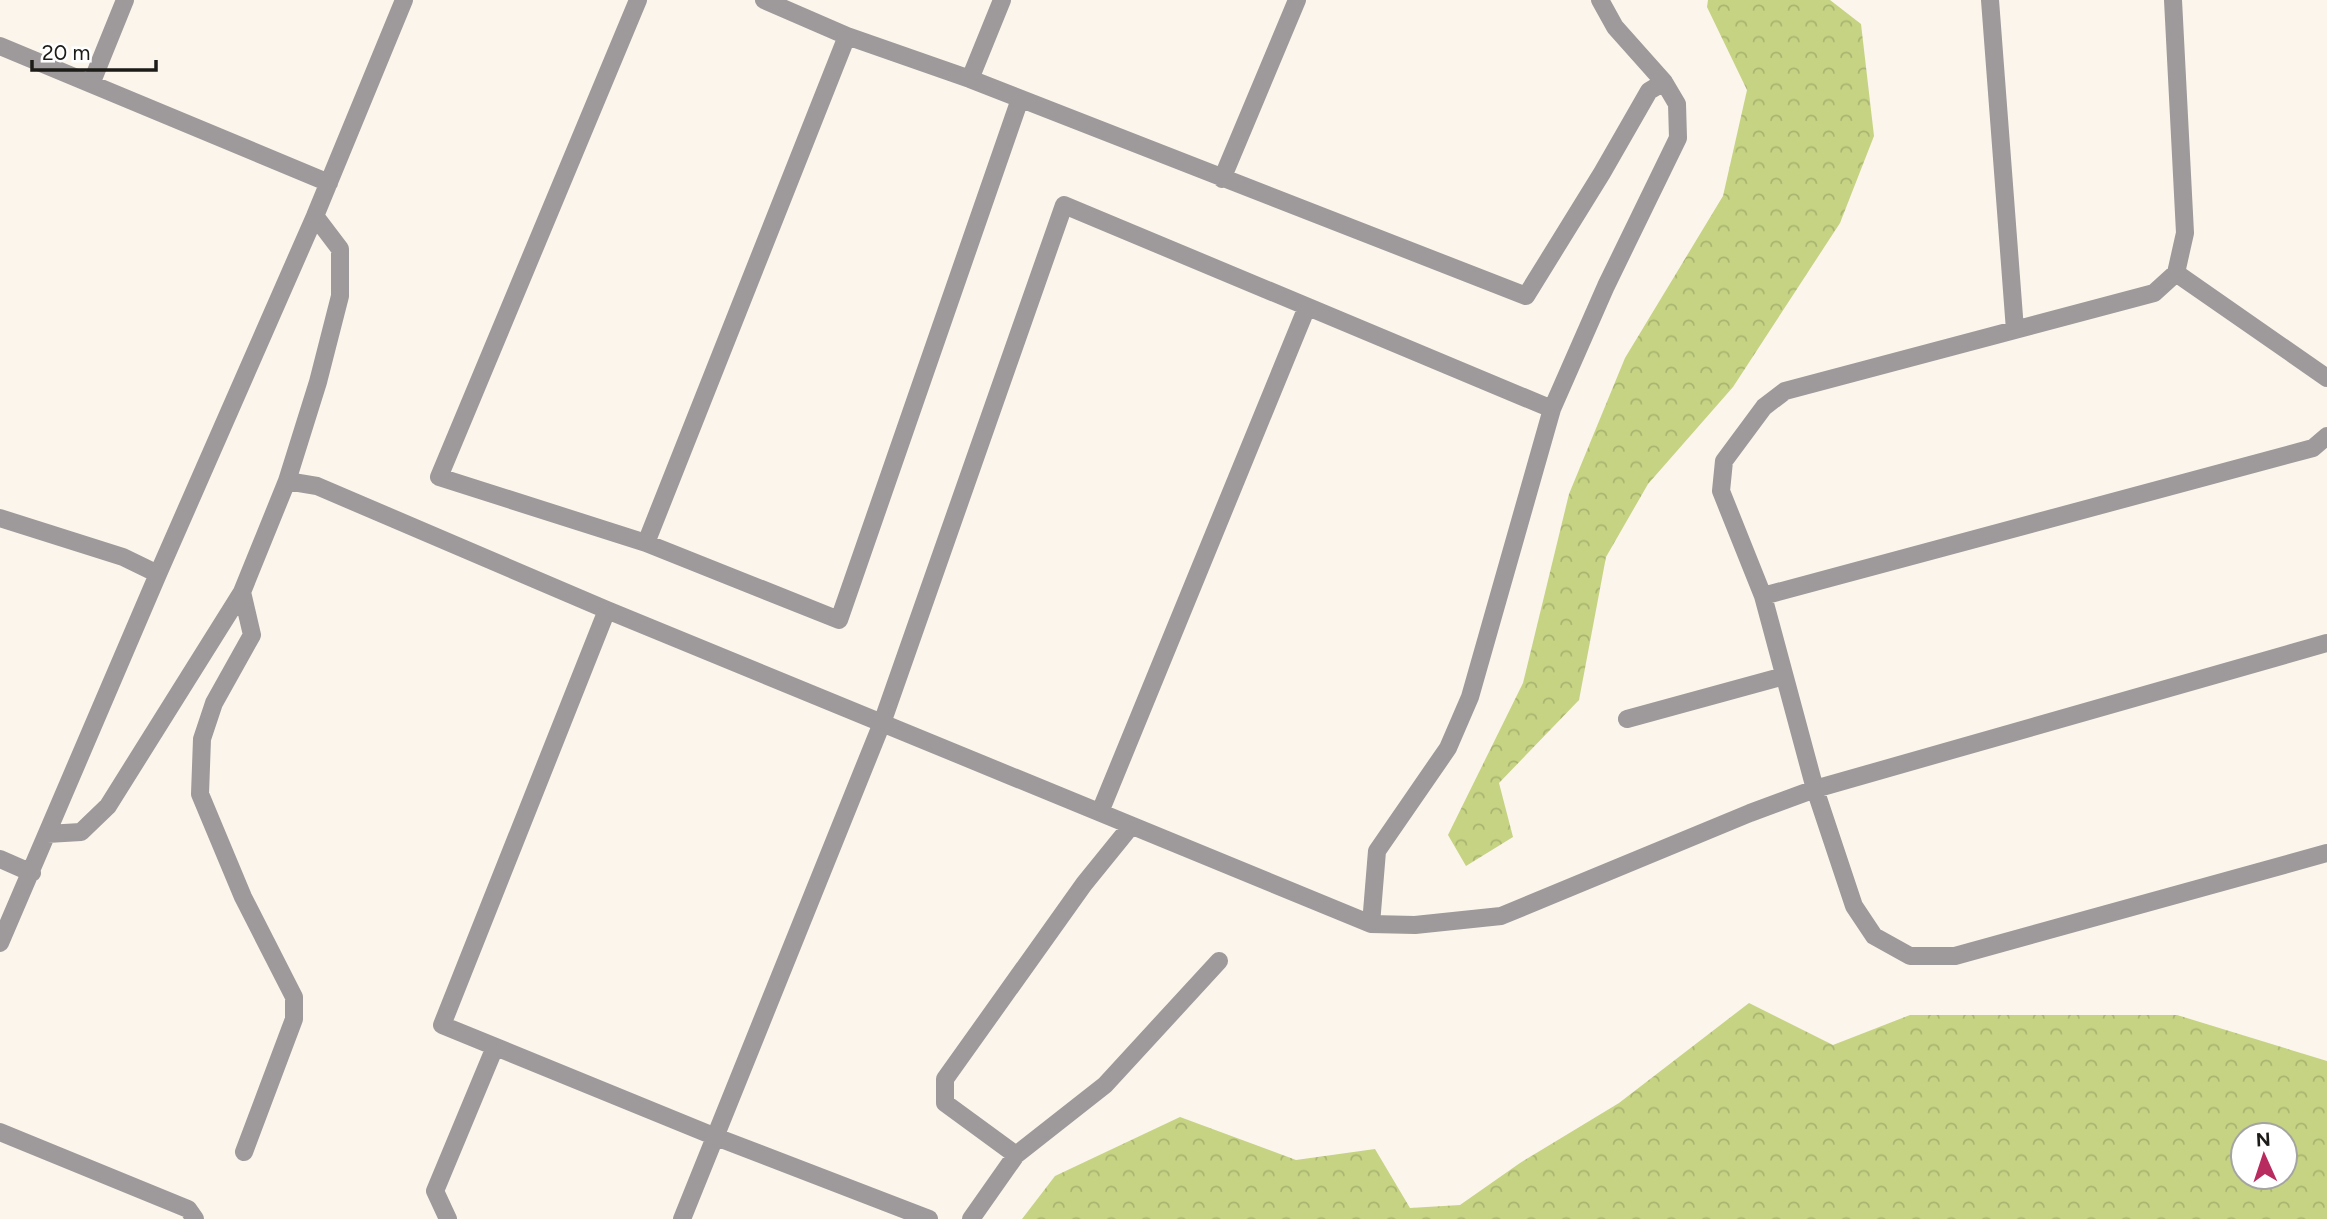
<svg xmlns="http://www.w3.org/2000/svg" width="2327" height="1219" font-family="Figtree,sans-serif">
<defs>
<pattern id="forest-crowns" width="20" height="18" patternUnits="userSpaceOnUse" patternTransform="scale(1.75)"><rect width="20" height="18" fill="#c5d383"/><path d="M2 6a3 3 0 1 1 6 0M12 15a3 3 0 1 1 6 0" fill="none" stroke="#a9b570"/></pattern>
</defs>
<rect width="100%" height="100%" fill="#fbf5ec"/>
<path fill="url(#forest-crowns)" fill-rule="evenodd" d="M1708,0H1830L1861,24L1874,136L1840,223L1733,387L1648,484L1606,557L1579,700L1499,783L1513,837L1466,866L1448,835L1523,683L1569,494L1625,358L1723,196L1747,90L1707,7Z
M1749,1003L1833,1045L1910,1015H2177L2327,1061V1219H1022L1055,1176L1180,1117L1296,1160L1375,1149L1410,1208L1460,1205L1520,1163L1619,1103ZM2285,1135V1177H2243V1135Z"/>
<g fill="none" stroke-linecap="round" stroke-linejoin="round">
<path stroke="#9e999a" stroke-width="18" d="M638,0L439,477L646,543L839,620L1020,99
M764,0L847,36L970,79L1526,296L1602,173L1649,91L1664,82
M1990,0L2015,330
M2173,0L2185,233L2176,273L2154,293L1785,391L1764,407L1724,461L1721,491L1763,596L1815,789L1854,906L1874,936L1910,956H1955L2327,853
M0,46L329,183
M970,79L1002,0
M91,84L125,0
M1222,179L1297,0
M2176,273L2327,378
M287,481L317,486L607,610L1371,924L1415,925L1501,916L1750,813L1815,789L2327,643
M0,518L123,557L158,574
M646,543L847,36
M1763,596L2313,448L2327,436
M607,610L442,1025L716,1137L929,1219
M1627,719L1784,676
M1100,812L1307,307
M1131,826L1084,884L945,1079V1103L1016,1155L1105,1085L1219,961
M47,834L81,832L108,806L242,592
M0,859L32,873
M1371,924L1377,851L1448,748L1470,697L1552,409L1606,286L1678,138L1677,104L1664,82L1615,27L1600,0
M0,943L158,574L315,216L404,0
M0,1132L188,1209L195,1219
M244,1152L294,1019V997L243,897L200,794L202,739L214,703L252,635L242,592L287,481L318,382L340,296V249L315,216
M448,1219L435,1191L495,1047
M682,1219L882,723L1064,205L1552,409
M971,1219L1016,1155"/>
</g>
<g transform="translate(2264 1156) rotate(357)"><circle r="33" fill="#ffffff" stroke="#a5a4a2" stroke-width="2"/>
<path d="M0-5L12 26L0 18L-12 26Z" fill="#b82b5e"/>
<text y="-10" font-size="19" font-weight="bold" text-anchor="middle" fill="#1d1b17">N</text>
</g>
<path d="M32 60v10h124v-10" fill="none" stroke="#1d1b17" stroke-width="3.5"/>
<text x="42" y="60" font-size="21" fill="#1d1b17" stroke="#ffffff" stroke-width="5" paint-order="stroke">20 m</text>
</svg>
